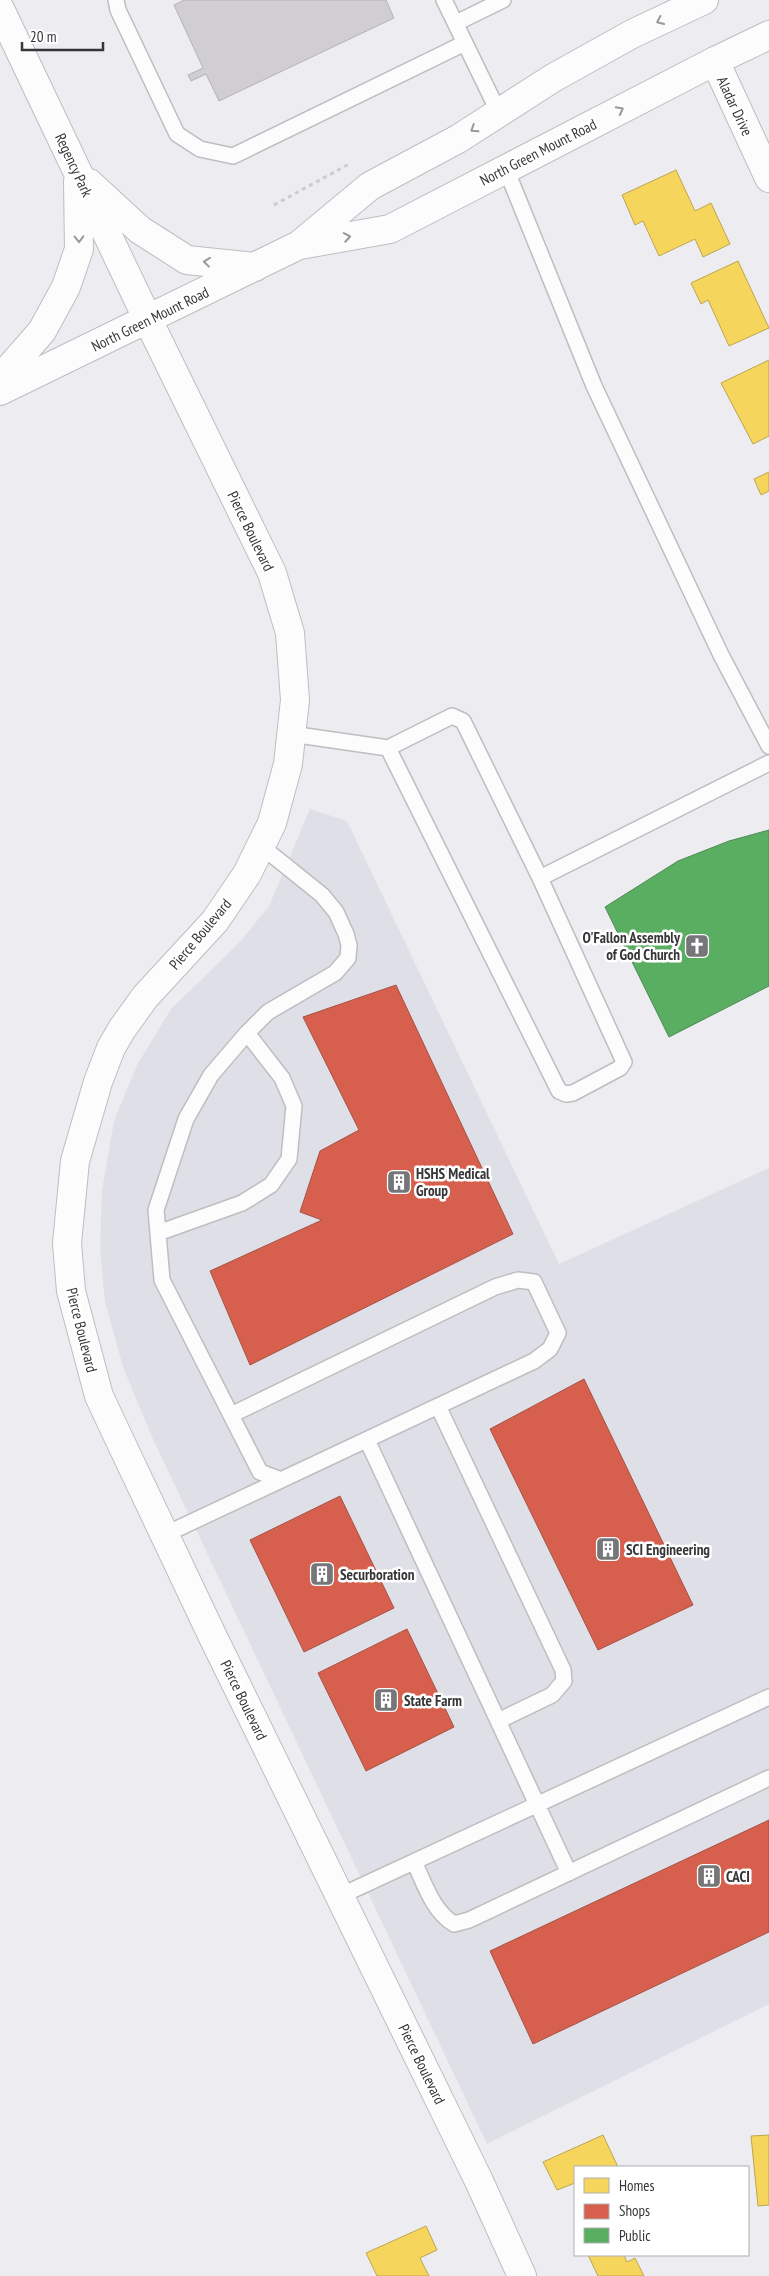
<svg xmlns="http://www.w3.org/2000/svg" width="769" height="2276" font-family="'PT Sans Narrow',sans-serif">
<rect width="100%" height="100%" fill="#ededf1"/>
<path fill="#dfdfe8" d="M310,809L347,821L559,1264L769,1168V2004L487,2144L152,1437L123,1367L105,1302L100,1250L102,1190L114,1121L137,1065L171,1009L239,943L269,906Z"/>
<path fill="#f6d55c" stroke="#bca551" d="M676,170L695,211L711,203L730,244L703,257L695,239L659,256L643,221L635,225L622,195Z
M738,261L769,328L729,346L708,300L701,304L691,283Z
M769,360V436L753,444L721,383Z
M769,472V491L761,495L754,479Z
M603,2135L618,2167H575V2183L557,2190L543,2162Z
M769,2135V2205L758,2206L751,2136Z
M426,2226L437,2250L420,2258L429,2276H377L366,2253Z
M588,2255H624L627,2262L635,2258L644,2276H598Z"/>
<path fill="#d6604d" stroke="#a65347" d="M396,985L513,1234L250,1365L210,1271L322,1220L300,1212L320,1151L359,1130L303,1017Z
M584,1379L693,1605L598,1650L490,1429Z
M340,1496L394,1608L304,1652L250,1540Z
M407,1629L454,1727L366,1771L318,1673Z
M769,1820V1932L533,2044L490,1951Z"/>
<path fill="#5aae61" stroke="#4f8a55" d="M769,830V986L669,1037L605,907L678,861L729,841Z"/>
<path fill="#d0ced1" stroke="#b4b3b5" d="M184,0H386L394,18L219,101L206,74L191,81L188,75L203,68L174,5Z"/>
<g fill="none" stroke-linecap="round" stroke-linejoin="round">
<defs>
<path id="service" d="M116,0L118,10L177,134L200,149L233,156L465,43
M444,0L499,113
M456,23L503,0
M506,169L594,386L721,655L769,746
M291,734L388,748L452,716L463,721L540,878L769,763
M388,748L559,1091L566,1094L573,1093L620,1068L624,1062L540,878
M158,1233L242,1203L271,1185L289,1159L294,1106L282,1078L247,1033
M438,1406L563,1670L564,1681L552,1695L498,1721
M231,1415L495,1287L518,1280L534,1282L558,1333L550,1349L534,1361L281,1480L260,1472L162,1280L156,1210L186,1119L211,1075L247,1033L268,1012L335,973L348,958L349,945L346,934L336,912L322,895L261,846
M367,1440L569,1873
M164,1535L281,1480
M414,1862C425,1884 432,1910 454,1924L469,1920L769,1778
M340,1896L769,1697"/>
<path id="minor" d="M715,61L769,178"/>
<path id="tertiary" d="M0,9L148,320L272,573L290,633L295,700L288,764L272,823L247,874L215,921L145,997L122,1029L111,1048L98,1082L75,1161L67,1243L71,1291L99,1396L122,1445L212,1635L479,2181L522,2276
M89,183L140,230L187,260L255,267
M300,245L390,229L715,61L769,35
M0,379L42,331L66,287L79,249L78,182
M0,391L299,245L370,186L458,139L553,78L632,34L704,0"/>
</defs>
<use href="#service" stroke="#bebec1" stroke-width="18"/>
<use href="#minor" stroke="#bebec1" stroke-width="30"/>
<use href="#tertiary" stroke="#bebec1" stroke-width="30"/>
<path stroke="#ccc" stroke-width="3" stroke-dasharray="4 4" stroke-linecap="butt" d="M274,205L351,163"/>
<use href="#service" stroke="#fcfcfd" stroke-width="15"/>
<use href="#minor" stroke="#fcfcfd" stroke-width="28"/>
<use href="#tertiary" stroke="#fcfcfd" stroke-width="28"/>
</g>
<defs><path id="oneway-chevron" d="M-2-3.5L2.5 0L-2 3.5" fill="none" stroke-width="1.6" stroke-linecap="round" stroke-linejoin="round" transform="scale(1.25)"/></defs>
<g stroke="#99999a">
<use href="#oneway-chevron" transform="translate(660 21) rotate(155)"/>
<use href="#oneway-chevron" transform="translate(620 110) rotate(-27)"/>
<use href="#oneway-chevron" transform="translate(474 129) rotate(147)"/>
<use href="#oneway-chevron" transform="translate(347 237) rotate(-10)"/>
<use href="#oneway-chevron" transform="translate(79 239) rotate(89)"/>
<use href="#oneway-chevron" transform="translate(207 262) rotate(-174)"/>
</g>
<defs>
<symbol id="church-square" viewBox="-11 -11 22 22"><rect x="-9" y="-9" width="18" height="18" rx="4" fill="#767679" stroke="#fff"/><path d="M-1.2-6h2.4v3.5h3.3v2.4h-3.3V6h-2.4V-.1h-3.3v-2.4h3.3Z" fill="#fff"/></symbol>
<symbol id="building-square" viewBox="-11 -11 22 22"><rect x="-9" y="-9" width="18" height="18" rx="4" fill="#767679" stroke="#fff"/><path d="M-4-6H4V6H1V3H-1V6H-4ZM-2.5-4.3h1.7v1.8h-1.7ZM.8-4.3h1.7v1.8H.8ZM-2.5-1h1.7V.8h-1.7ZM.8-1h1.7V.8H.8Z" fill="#fff"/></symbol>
</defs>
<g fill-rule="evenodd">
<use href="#church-square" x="683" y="932" width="28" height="28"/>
<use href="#building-square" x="385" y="1168" width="28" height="28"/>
<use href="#building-square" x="594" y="1535" width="28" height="28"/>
<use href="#building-square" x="308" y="1560" width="28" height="28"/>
<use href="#building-square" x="372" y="1686" width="28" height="28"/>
<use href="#building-square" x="695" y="1862" width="28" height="28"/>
</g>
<g text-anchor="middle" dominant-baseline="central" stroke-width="5" stroke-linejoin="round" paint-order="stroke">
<g font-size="15" fill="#363638" stroke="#fff">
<text transform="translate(735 106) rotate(65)">Aladar Drive</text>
<text transform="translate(538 152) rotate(-27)">North Green Mount Road</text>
<text transform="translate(74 165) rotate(65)">Regency Park</text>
<text transform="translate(150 319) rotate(-26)">North Green Mount Road</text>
<text transform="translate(251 531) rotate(64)">Pierce Boulevard</text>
<text transform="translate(200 934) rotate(-50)">Pierce Boulevard</text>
<text transform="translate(82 1330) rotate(76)">Pierce Boulevard</text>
<text transform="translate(244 1700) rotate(64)">Pierce Boulevard</text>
<text transform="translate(422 2064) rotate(64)">Pierce Boulevard</text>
</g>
<g font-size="15" font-weight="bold" fill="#363638" stroke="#fff" text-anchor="start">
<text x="680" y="937" text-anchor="end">O'Fallon Assembly<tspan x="680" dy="17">of God Church</tspan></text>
<text x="416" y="1173">HSHS Medical<tspan x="416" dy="17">Group</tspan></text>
<text x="626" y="1549">SCI Engineering</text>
<text x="340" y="1574">Securboration</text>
<text x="404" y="1700">State Farm</text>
<text x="726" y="1876">CACI</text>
</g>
</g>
<rect x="574" y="2166" width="175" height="90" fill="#ffffff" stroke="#afafaf"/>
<rect x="584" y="2178" width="25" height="15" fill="#f6d55c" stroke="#afafaf"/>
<text x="619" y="2191" font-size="15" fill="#363638">Homes</text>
<rect x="584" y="2204" width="25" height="15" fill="#d6604d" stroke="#afafaf"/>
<text x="619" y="2216" font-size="15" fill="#363638">Shops</text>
<rect x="584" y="2228" width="25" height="15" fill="#5aae61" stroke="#afafaf"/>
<text x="619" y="2241" font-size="15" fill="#363638">Public</text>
<path d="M22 42v8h81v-8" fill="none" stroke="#363638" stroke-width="2.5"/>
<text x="30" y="42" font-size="15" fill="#363638" stroke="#ffffff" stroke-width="4" paint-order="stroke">20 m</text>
</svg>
